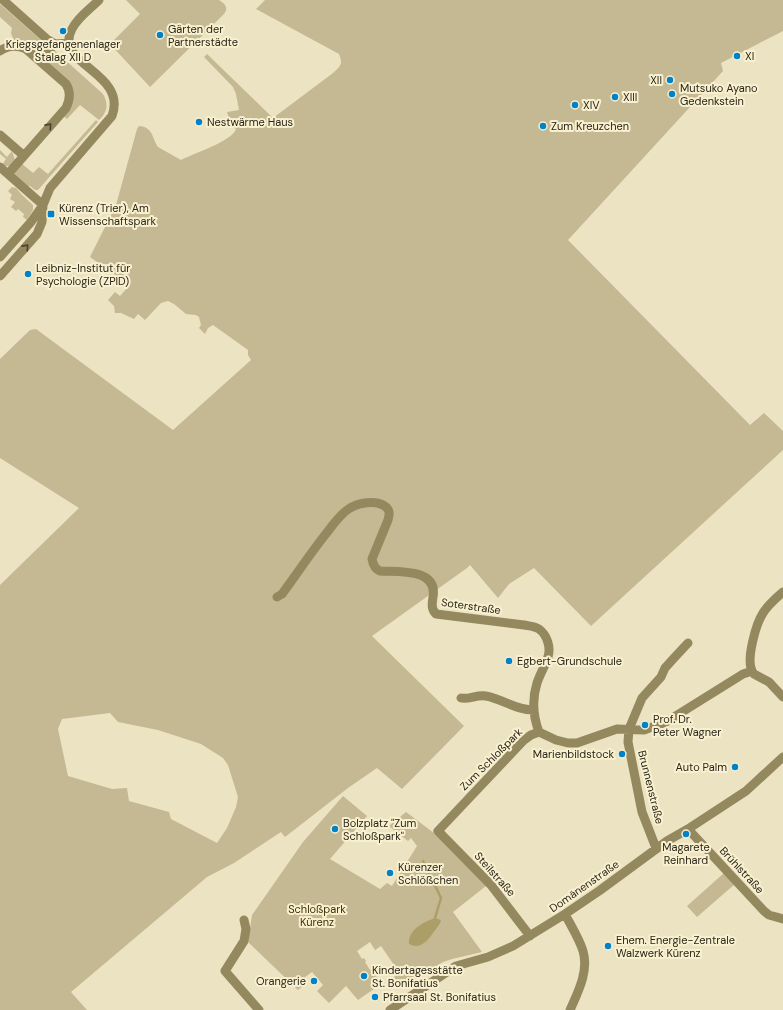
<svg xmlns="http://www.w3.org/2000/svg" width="783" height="1010" font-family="'DM Sans',sans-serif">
<rect width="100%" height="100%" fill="#ece3c2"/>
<path fill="#c4b993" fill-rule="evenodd" d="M126,0H219C226,4 229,9 223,15L150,87L110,44L140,14Z
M265,0H783V31L721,63L723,71L568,240L750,425L764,413L783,431V450L591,626L534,568L509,584L498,598L470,565L467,568L372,636L464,726L402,789L377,768L348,788L285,837L281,832L234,863L207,877L71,992L87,1010H0V585L79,508L0,458V359L30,330L36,329L173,430L251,360L248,355V350L213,325L208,328L205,334L199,328L201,325L199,317L196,315L186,314L174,304L168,301L161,303L145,320L138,314L134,319L121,313H115L114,306L108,300L115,292L120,296L127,288L116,280L118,277L90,257L116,205L137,129L139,126C153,127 152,138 158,147L181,160C192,154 233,141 236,129L231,126L227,112L239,110L236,94L233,87L204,57L207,54L273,118L333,73C341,66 343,64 339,54L256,9ZM110,713L118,722L158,730L201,744L223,758L228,765L238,797L236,807L227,828L217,843L171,819L169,812L129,801L127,788L112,789L68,776L58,729L62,719Z
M0,4L48,46L41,53H36L14,41L11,33L12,28L0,17Z
M53,49L103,94C109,104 107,113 99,120L80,105L67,119L62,115L72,96L46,63V59Z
M96,120L98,122L38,190H35L30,186H26L14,174L21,163L33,173L39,167L48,174Z
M0,150L7,157L12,151L15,160L10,166H5L2,165L6,159L0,154Z
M12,187L16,188L22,195L33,205V210L27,220L23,217L24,214L18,209L16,211L11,207L15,202L10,199L12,195L8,191Z
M343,796L367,816L330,859L380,889L387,883L392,886L417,846L411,838L408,841L389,826L406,812L438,836L486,886L453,912L482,952L452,959L443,962L401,988L394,977L398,974L392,966L394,965L381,946L375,950L370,942L357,951L362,959L364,958L366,961L365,962L370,970L372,969L379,981L383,979L384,982L358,1000L346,986L329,1003L317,991L323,985L312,972L305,977L306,978L303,981L305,984L298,990L248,942L252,915L303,842Z
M724,873L735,884L697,917L687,906Z"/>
<path fill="#ad9e68" d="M435,918L441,920C440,924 439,925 436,929C430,937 422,951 409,944C408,929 424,922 435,918Z"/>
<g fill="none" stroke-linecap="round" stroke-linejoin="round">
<path stroke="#ad9e68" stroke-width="2.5" d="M423,861L441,898L435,918"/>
<path stroke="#94885e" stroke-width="9" d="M3,0L48,40L55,44L69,43
M0,51C8,45 17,45 26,49L66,84C71,92 70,100 66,108L8,174
M40,60L55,44
M0,135L23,155
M0,167L43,205
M0,257L31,222L43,205L50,188L112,116C128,72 53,65 72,29C77,18 90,9 99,0
M0,276L37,234L42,222L43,205
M277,597L282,594C296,575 310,554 325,535C332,526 340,514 350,508C359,503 374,500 383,505C390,509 390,513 388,520L372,559C373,565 375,569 380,571C398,572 438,568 433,597C432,604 431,609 436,614L524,625C529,626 534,626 539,629C547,635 551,647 548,657C545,666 540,674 537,683C532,699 533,716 539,732
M752,671C746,659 756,624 763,613C768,605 776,598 783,592
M461,698C469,700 477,694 486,696C503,699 515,710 534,710
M688,829L764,911L769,915L783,919
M656,848L642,812L628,742L629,729L642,698L661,677L665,668L674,658L688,643
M565,914C571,926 579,938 583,951C589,971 578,992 570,1010
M244,920L246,929L244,941L225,971L259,1010
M530,936L491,885L438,831L524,740L531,735L539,732L556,740L568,743H577L617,729L644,730L666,722L743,674L752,671L754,674L769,682L783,697
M390,1010L456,966L488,957L513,946L565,914L599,891L667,841L688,829L746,791L783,757"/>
</g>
<defs><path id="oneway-chevron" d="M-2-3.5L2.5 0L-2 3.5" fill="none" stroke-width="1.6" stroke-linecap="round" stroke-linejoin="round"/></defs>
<g stroke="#4a432e">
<use href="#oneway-chevron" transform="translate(49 126) rotate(-48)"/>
<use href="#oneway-chevron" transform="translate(26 247) rotate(-48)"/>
</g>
<g fill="#0082c9" stroke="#f9f0cf" stroke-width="1.5">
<circle cx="63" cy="31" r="4"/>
<circle cx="160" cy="35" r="4"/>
<circle cx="737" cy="56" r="4"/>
<circle cx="670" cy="80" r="4"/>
<circle cx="672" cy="94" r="4"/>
<circle cx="615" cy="97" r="4"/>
<circle cx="575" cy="105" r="4"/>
<circle cx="199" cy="122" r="4"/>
<circle cx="543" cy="126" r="4"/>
<rect x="47" y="210" width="8" height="8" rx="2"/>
<circle cx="28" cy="274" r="4"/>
<circle cx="509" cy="661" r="4"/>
<circle cx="645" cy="725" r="4"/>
<circle cx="622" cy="754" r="4"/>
<circle cx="735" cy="767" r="4"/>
<circle cx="335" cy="829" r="4"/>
<circle cx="686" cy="834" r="4"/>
<circle cx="390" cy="873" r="4"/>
<circle cx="608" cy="946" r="4"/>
<circle cx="364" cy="976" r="4"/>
<circle cx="314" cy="981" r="4"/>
<circle cx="375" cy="997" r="4"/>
</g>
<g text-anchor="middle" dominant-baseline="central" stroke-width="4" stroke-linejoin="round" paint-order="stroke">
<g font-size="11" fill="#2a261a" stroke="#f9f0cf" text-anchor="start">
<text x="168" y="29">Gärten der<tspan x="168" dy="13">Partnerstädte</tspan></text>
<text x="63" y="44" text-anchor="middle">Kriegsgefangenenlager<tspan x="63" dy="13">Stalag XII D</tspan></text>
<text x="745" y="56">XI</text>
<text x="662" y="80" text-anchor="end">XII</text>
<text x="680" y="88">Mutsuko Ayano<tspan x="680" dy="13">Gedenkstein</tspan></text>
<text x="623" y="97">XIII</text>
<text x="583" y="105">XIV</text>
<text x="207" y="122">Nestwärme Haus</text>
<text x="551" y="126">Zum Kreuzchen</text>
<text x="59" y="208">Kürenz (Trier), Am<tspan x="59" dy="13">Wissenschaftspark</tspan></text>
<text x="36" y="268">Leibniz-Institut für<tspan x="36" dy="13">Psychologie (ZPID)</tspan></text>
<text x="517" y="661">Egbert-Grundschule</text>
<text x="653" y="719">Prof. Dr.<tspan x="653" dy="13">Peter Wagner</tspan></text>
<text x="614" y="754" text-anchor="end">Marienbildstock</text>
<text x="727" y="767" text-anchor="end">Auto Palm</text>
<text x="343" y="823">Bolzplatz "Zum<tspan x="343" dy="13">Schloßpark"</tspan></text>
<text x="686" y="847" text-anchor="middle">Magarete<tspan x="686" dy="13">Reinhard</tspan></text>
<text x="398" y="867">Kürenzer<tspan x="398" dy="13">Schlößchen</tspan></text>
<text x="616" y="940">Ehem. Energie-Zentrale<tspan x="616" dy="13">Walzwerk Kürenz</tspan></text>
<text x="372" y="970">Kindertagesstätte<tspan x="372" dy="13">St. Bonifatius</tspan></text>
<text x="306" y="981" text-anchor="end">Orangerie</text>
<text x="383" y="997">Pfarrsaal St. Bonifatius</text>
</g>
<g font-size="11" fill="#2a261a" stroke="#f9f0cf">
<text transform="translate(471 606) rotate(8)">Soterstraße</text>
<text transform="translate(491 759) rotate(-45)">Zum Schloßpark</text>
<text transform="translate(651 787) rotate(76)">Brunnenstraße</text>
<text transform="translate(742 870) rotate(47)">Brühlstraße</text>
<text transform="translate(495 874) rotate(48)">Steilstraße</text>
<text transform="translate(584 886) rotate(-35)">Domänenstraße</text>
</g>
<g font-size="11" fill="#3e3204" stroke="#f9f0cf">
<text x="317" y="909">Schloßpark<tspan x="317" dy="13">Kürenz</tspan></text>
</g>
</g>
</svg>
